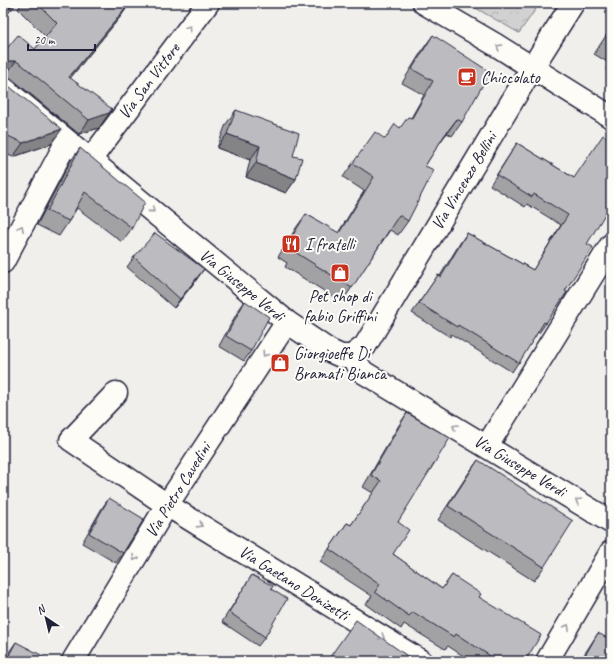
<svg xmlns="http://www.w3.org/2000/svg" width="614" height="664" font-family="Caveat,sans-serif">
<defs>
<pattern id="park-crowns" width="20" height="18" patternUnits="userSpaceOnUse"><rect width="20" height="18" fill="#d2d1d1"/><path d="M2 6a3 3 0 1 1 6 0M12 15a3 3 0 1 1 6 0" fill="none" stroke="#b4b3b4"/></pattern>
</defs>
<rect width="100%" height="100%" fill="#f0efec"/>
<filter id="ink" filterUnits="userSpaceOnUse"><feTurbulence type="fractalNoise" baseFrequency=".025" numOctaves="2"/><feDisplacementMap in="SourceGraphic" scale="8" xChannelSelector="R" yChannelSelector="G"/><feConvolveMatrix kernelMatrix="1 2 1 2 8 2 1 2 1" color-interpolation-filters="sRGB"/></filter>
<g filter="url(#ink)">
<path fill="url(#park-crowns)" stroke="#7a7a86" d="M467,3H540L519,33Z"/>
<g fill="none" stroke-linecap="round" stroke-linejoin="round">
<defs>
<path id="minor" d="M424,3L496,45L611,117
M3,88L287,322L330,351L341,356H352
M90,160L208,3
M3,262L67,141
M352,356L365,346L532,68L573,3
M352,356L363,372L611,522
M116,393L71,440L167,505L421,661
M487,446L611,245
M73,661L167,505L287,322
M547,661L611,552"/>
</defs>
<use href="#minor" stroke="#22223b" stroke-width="25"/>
<use href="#minor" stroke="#fdfcf7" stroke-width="22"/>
</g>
<path fill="#a2a2a5" stroke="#22223b" d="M22,3H130L121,16L70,78L99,128L79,134L11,78L5,76L3,53L35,49L46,37L18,9Z
M611,28V73L606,70L609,63L594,54Z
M433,35L462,122L452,136L447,133L440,142L425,166L408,221L398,235L390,230L342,302L285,267L287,263L278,257L296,228L306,214L338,233L364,191L343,177L353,163L385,138L400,128L411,118L424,95L402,83L423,49Z
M3,79L51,144L13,157L3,153Z
M236,110L293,156L296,179L286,193L246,177L250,160L217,148L226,124Z
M517,143L574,178L587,244L565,291L546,323L539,333L538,332L512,372L451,334L450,337L412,313L438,275L440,276L460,243L467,233L533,270L561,225L527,204L525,207L490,185Z
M80,148L132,228L122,242L77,208L69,221L59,236L37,225L70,162Z
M134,257L197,279L174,308L127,267Z
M245,301L251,351L244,361L219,346L238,311Z
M407,413L398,522L393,554L442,589L452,575L479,597L525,661H471L448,646L445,649L404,624L401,629L366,604L372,596L320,562L347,523L351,525L373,493L363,487L399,425Z
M478,460L544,567L534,581L438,520L468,474Z
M109,498L123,553L116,563L82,543L102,508Z
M252,575L265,637L258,646L222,622Z
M598,633L611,661H580Z
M16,642L40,661H5L9,652Z"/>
<path fill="#848486" stroke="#22223b" d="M14,3H17L3,19V15Z
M130,3L121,16L59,92L69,77Z
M9,61H16L5,76H3V66Z
M112,109L99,128L79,134L89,120Z
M457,119L447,133L434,150L444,136Z
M62,129L51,144L13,157L23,143Z
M227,134L260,146L250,160L217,148Z
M256,163L296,179L286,193L246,177Z
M204,269L197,279L174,308L180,299Z"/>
<path fill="#bcbcc0" stroke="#22223b" d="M3,3H14L3,15Z
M37,3H130L69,77L112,109L109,113L89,120L21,64L16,61H9L4,65L3,67V53L18,35L35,49L57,23Z
M611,29V39L606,36Z
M433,35L490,72L462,122L457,119L444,136L425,166L434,170L408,221L399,215L352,288L295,252L297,249L288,243L306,214L339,233L374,177L353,163L375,132L385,139L395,124L400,128L408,117L412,118L433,81L412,69Z
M3,79L5,83L62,129L23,143L4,134L3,133Z
M236,110L299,133L293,156L302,158L296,179L256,163L260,146L227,134Z
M603,135L611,140V204L587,244L593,247L565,291L567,292L546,323L544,322L519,363L458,325L457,327L419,303L438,275L441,277L467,233L533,270L568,215L534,194L532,197L497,175L517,143L574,178Z
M80,148L145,202L132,228L85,192L69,221L47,211Z
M155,233L204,269L180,299L134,257Z
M245,301L269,317L251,351L226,336Z
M407,413L450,438L398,522L409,530L393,554L442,589L452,575L481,594L479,597L541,635L525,661H498L456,634L454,637L413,612L409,616L375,592L380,584L329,549L347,523L351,525L381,481L371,475Z
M478,460L573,521L544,567L448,506Z
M109,498L144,519L123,553L89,533Z
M252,575L273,586L271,589L287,599L265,637L229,612Z
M356,620L413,660L415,658L421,661H327Z
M598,633L611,640V661H582Z
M16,642L43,656L40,661H6Z"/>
<defs><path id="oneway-chevron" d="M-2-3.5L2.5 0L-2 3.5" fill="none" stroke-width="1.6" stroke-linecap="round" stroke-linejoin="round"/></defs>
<g stroke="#9a9aa2">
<use href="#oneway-chevron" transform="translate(189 28) rotate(-53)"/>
<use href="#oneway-chevron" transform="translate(499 47) rotate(-148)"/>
<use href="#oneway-chevron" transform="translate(152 210) rotate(40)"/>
<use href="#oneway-chevron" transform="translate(21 228) rotate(-62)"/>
<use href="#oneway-chevron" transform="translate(265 354) rotate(123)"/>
<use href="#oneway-chevron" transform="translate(455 427) rotate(-149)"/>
<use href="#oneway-chevron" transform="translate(578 501) rotate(-149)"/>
<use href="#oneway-chevron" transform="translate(200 525) rotate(32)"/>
<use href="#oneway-chevron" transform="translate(135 558) rotate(121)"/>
<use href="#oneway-chevron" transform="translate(567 627) rotate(-60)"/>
<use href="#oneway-chevron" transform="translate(382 637) rotate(32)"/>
</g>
</g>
<defs>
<symbol id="cafe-square" viewBox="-11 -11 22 22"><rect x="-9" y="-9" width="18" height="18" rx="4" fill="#c8321e" stroke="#fdfcf7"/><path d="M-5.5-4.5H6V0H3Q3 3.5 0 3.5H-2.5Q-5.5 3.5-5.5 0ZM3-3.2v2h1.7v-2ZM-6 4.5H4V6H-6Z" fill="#fff"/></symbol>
<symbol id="restaurant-square" viewBox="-11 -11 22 22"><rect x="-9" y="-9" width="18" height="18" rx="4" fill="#c8321e" stroke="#fdfcf7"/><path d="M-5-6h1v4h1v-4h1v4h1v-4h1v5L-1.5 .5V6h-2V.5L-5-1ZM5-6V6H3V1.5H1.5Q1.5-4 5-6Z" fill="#fff"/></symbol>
<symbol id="shop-square" viewBox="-11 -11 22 22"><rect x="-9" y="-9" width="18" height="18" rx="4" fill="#c8321e" stroke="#fdfcf7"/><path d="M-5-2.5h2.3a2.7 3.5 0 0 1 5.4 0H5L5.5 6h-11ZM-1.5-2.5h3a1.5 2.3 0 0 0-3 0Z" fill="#fff"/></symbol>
</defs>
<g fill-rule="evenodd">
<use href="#cafe-square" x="456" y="66" width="22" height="22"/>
<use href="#restaurant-square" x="280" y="233" width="22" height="22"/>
<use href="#shop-square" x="329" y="262" width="22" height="22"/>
<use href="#shop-square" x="269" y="352" width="22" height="22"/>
</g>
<g text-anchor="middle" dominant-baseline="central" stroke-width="4" stroke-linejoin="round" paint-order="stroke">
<g font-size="17" fill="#22223b" stroke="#fdfcf7" text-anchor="start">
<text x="481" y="77">Chiccolato</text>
<text x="305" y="244">I fratelli</text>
<text x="340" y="296" text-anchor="middle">Pet shop di<tspan x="340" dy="20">fabio Griffini</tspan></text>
<text x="294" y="353">Giorgioeffe Di<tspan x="294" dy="20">Bramati Bianca</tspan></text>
</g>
<g font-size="17" fill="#22223b" stroke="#fdfcf7">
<text transform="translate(149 81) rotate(-53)">Via San Vittore</text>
<text transform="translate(464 181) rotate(-59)">Via Vincenzo Bellini</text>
<text transform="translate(242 285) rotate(39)">Via Giuseppe Verdi</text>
<text transform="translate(520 466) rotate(31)">Via Giuseppe Verdi</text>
<text transform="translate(178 490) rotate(-58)">Via Pietro Cavedini</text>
<text transform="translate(294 583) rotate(32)">Via Gaetano Donizetti</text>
</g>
</g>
<rect width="614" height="664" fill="none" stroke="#fdfcf7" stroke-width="16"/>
<rect x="8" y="8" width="598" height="648" fill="none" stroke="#22223b" stroke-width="1.5" filter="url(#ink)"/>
<g transform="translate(46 618) rotate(325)" stroke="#fdfcf7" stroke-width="3" paint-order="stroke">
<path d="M0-3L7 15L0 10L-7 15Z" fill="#22223b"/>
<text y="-6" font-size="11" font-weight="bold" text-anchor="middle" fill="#22223b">N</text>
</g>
<path d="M28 44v6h67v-6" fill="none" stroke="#22223b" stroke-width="2"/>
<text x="34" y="44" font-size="12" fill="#22223b" stroke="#fdfcf7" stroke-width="3" paint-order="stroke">20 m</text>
</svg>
